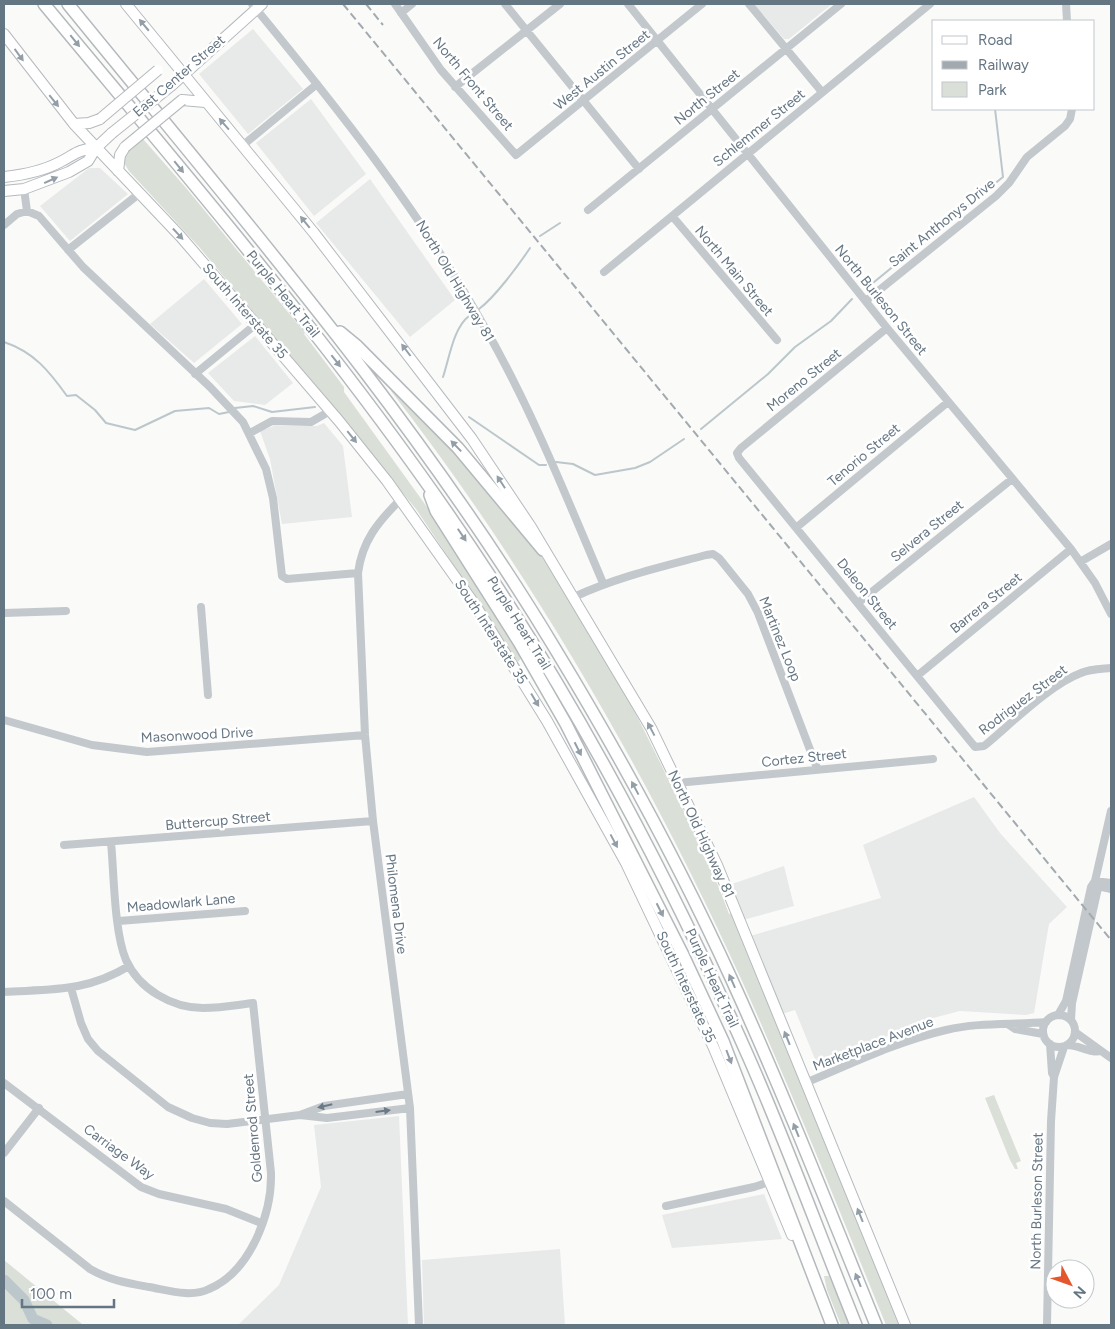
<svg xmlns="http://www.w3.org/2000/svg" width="1115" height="1329" font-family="Figtree,sans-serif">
<rect width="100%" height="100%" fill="#fafaf8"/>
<path fill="#e8e9e9" d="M754,4H832L789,39H784Z
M253,29L303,89L248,134L199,74Z
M311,99L366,174L314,216L256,143Z
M89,168H100L128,194L70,241L40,206Z
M370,179L455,300L410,337L316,223Z
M204,279L242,324L194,363L150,324Z
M255,336L293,383L265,405L234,401L208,373Z
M324,423L343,446L352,517L282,524L270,459L260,431L274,426H317Z
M974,797L1000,833L1067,907L1049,924L1034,1013L1026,1015L960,1011L933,1018L817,1064L795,1010L782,1014L750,936L881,898L863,845Z
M784,866L794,906L743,920L729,885Z
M399,1116L408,1325H238L279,1285L321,1187L314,1125Z
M764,1194L782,1239L672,1248L662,1215Z
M560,1249L565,1325H424L422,1260Z"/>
<path fill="#dadfd7" d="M143,139L187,189L305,333L304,334L344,387V392L427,507L522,657L518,662L599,801L636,870L527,679L471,591L416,509L200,248L129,171L124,163L125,155Z
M394,388C440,434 483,481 523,532C580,605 630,699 670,783C691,826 713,869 729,914L732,913L900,1325H886C839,1210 793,1094 742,981C650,778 528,567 391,391Z
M994,1095L1021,1161L1016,1163L1018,1169H1015L1010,1160L985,1098Z
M4,1260L82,1324L88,1325H4Z
M824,1276H829L850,1325H841L827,1290Z"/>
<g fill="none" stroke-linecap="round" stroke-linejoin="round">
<path stroke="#bbc7cb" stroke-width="2" d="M968,205L1003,177L995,109
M540,236L560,223
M868,287L961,211
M479,309C495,297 518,266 530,248
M4,342C34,352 49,371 67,396L76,395L95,410L106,423L135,430L175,411L209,408L219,414L229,412
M443,377C449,360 453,328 469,316
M235,408L253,406L272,412L315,407
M469,417L539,465H546
M701,429L768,374L795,347L831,321L852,299
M556,462L573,464L595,475L635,468L650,462L684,439"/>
<path stroke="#bbc7cb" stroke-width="11" d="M4,1280L24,1300L33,1319L47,1325"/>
<defs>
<path id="major" d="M126,4L314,233L472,439L531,527L651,728L717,865L905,1325
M4,34L74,124L181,237L339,421L387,481L475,605L547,721L626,863L713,1046L792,1235
M172,85L262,4
M182,100L205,102
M74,124L89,123L100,119
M118,171L120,155L125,147
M4,177C23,175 43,171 60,162C76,154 76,150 96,148
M4,191L24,189L69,172L88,161L96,148L112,133"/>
<path id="highway" d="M44,4C199,191 359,375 492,579C591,730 675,891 748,1056C787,1144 820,1236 856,1325
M68,4C237,212 415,416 554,647C619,754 679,864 731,978C783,1092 829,1209 876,1325
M340,332L357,346L458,448L543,550
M430,495L436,511L519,642L566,724L683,955L723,1041L832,1325"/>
</defs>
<use href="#major" stroke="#b5babe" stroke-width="12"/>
<use href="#highway" stroke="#b4b9bd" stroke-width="14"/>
<path stroke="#c3c8cc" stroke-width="8" d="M252,4C336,106 419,210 484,326C531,408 566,496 603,583
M395,4L441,70L516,155L702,4
M505,4L639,169
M628,4L887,328L1071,549L1095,583L1111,614
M749,4L822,92
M1066,4L1067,21
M401,13L412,4
M455,87L560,4
M242,146L317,84
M24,189L27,211
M588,210L841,4
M673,217L777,340
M4,225L17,214L27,211L39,216L83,267L210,387L243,422L266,469L273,498L282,576L287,579L358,573
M68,250L140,193
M604,272L930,4
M867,300L996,196L1009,183L1027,157L1065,126L1070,119L1072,109
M887,328L741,448L737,453L739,458L975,747L984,746C1011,724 1049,685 1081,673C1090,669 1101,669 1111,668
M195,374L256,324
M250,433L272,421L311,422L330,411
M400,500C378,522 362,541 358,573L365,735L373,821L410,1108L419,1325
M797,527L948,402
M1080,562L1111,544
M574,597C617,577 661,567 706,555L713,554L719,558L748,594L758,613L817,768
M858,603L1012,479
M201,607L208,695
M4,613L66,611
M917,676L1071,549
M4,720L92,745L147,752L365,735
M677,783L933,759
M64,845L373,821
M1095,881L1102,887L1111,889
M1095,881L1111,883
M119,921L245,911
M71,988L81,1023L88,1039L98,1051L168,1107L192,1118L210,1123L227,1124L300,1115L324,1106L408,1094
M4,992C52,989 86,992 129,966
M1058,1015L1066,1001L1091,887L1095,881L1111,811
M1043 1031a16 16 0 1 1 32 0a16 16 0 1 1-32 0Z
M1071,1020L1072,1003L1098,888L1095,881
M1009,1025L1015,1029L1043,1034
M1075,1032L1111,1058
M1050,1044L1052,1073L1054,1077
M1067,1045C1079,1045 1091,1054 1101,1051
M4,1083L141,1187L159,1194L226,1209L261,1223
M805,1083C851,1064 898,1041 946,1030C979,1022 1013,1025 1046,1022
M300,1115L327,1118L410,1108
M4,1153L39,1108
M4,1201L90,1269C109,1280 127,1283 149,1287C167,1290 191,1298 209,1289C250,1272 272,1214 271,1173L253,1003C237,1005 220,1008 203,1008C172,1008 139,989 126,960C114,932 114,873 111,842
M666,1206L754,1187L769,1182
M1047,1325L1051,1121L1054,1077L1064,1047"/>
<use href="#major" stroke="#fff" stroke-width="10"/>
<use href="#highway" stroke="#fff" stroke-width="11"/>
<path stroke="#a2aab0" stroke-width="2" stroke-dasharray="8 4" stroke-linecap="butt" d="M343,4L1111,940
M366,4L383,25"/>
<defs>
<path id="major-bridge" d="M100,119L158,70
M112,133L172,85
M125,147L182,100"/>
</defs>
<use href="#major-bridge" stroke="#b5babe" stroke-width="12" stroke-linecap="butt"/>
<use href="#major-bridge" stroke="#fff" stroke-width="10"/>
</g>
<defs><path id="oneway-solid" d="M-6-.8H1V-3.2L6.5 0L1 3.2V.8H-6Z" transform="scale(1.25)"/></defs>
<g fill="#939fa8">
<use href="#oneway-solid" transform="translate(144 25) rotate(-130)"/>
<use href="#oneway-solid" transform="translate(75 41) rotate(51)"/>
<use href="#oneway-solid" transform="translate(19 55) rotate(54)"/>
<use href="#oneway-solid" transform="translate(54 101) rotate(51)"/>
<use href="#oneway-solid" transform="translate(224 124) rotate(-131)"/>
<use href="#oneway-solid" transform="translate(179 167) rotate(51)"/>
<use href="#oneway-solid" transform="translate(51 180) rotate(-24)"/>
<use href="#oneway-solid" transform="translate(305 222) rotate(-129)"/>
<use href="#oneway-solid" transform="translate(178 234) rotate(47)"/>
<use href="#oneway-solid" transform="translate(406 350) rotate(-127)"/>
<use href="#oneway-solid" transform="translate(336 361) rotate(52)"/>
<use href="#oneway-solid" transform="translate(352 437) rotate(51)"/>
<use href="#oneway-solid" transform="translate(456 446) rotate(-134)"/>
<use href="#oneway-solid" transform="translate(501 482) rotate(-123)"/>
<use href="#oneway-solid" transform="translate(462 535) rotate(56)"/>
<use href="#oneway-solid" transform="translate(535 700) rotate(59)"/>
<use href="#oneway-solid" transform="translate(651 729) rotate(-118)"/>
<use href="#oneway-solid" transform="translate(578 749) rotate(63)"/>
<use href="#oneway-solid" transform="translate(635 788) rotate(-118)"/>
<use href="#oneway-solid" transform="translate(614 841) rotate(62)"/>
<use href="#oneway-solid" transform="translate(660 910) rotate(63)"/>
<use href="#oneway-solid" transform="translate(732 981) rotate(-114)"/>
<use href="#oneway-solid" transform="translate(787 1038) rotate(-112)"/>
<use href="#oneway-solid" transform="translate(729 1057) rotate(69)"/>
<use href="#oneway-solid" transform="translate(796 1130) rotate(-112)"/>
<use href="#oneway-solid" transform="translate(860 1215) rotate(-112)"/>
<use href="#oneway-solid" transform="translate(858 1280) rotate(-112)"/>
</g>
<g fill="#6a7a87">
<use href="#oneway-solid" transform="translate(325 1106) rotate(167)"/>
<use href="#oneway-solid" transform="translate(383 1111) rotate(-7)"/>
</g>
<g text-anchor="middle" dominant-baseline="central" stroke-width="5" stroke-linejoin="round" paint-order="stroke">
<g font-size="14" fill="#657683" stroke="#fff">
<text transform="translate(602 70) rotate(-39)">West Austin Street</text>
<text transform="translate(179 76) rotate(-41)">East Center Street</text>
<text transform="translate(473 84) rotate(50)">North Front Street</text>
<text transform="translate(707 97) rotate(-39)">North Street</text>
<text transform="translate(759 128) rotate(-39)">Schlemmer Street</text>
<text transform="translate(942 223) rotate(-39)">Saint Anthonys Drive</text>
<text transform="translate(734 271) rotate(50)">North Main Street</text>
<text transform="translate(455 281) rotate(59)">North Old Highway 81</text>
<text transform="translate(283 294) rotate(51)">Purple Heart Trail</text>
<text transform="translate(881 300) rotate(51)">North Burleson Street</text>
<text transform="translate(245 311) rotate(49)">South Interstate 35</text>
<text transform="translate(804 380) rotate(-39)">Moreno Street</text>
<text transform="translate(864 455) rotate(-40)">Tenorio Street</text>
<text transform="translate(927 531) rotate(-39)">Selvera Street</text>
<text transform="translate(867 594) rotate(51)">Deleon Street</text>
<text transform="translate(986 603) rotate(-39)">Barrera Street</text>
<text transform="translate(519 623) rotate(58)">Purple Heart Trail</text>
<text transform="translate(491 632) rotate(57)">South Interstate 35</text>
<text transform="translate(780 639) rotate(68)">Martinez Loop</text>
<text transform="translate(1023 700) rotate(-37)">Rodriguez Street</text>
<text transform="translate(197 735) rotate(-3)">Masonwood Drive</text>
<text transform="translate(804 758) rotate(-6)">Cortez Street</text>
<text transform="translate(218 821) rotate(-5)">Buttercup Street</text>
<text transform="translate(701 834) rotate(65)">North Old Highway 81</text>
<text transform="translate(181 903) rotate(-5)">Meadowlark Lane</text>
<text transform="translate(396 904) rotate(83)">Philomena Drive</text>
<text transform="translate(712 978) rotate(65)">Purple Heart Trail</text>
<text transform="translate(686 987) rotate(65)">South Interstate 35</text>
<text transform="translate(873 1044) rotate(-21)">Marketplace Avenue</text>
<text transform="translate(253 1128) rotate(-95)">Goldenrod Street</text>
<text transform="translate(119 1152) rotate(36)">Carriage Way</text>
<text transform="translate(1037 1201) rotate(-89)">North Burleson Street</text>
</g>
</g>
<rect width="1115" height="1329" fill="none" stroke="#657683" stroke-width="10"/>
<rect x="932" y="20" width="162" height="90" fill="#ffffff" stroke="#c1c8cd"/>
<rect x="942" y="36" width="25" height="8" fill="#ffffff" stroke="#c1c8cd"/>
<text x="978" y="45" font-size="15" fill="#657683">Road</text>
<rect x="942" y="61" width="25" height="8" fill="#a2aab0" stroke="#c1c8cd"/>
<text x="978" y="70" font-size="15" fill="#657683">Railway</text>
<rect x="942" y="82" width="25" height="15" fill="#dadfd7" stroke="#c1c8cd"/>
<text x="978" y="95" font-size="15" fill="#657683">Park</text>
<g transform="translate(1070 1284) rotate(131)"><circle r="24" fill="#ffffff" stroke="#c1c8cd"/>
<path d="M0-4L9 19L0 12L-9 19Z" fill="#e4572e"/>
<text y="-8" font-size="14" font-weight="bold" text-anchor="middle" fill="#657683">N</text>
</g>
<path d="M22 1299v8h92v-8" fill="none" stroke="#657683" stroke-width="2.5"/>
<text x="30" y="1299" font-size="15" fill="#657683" stroke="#ffffff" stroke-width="4" paint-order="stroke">100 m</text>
</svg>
